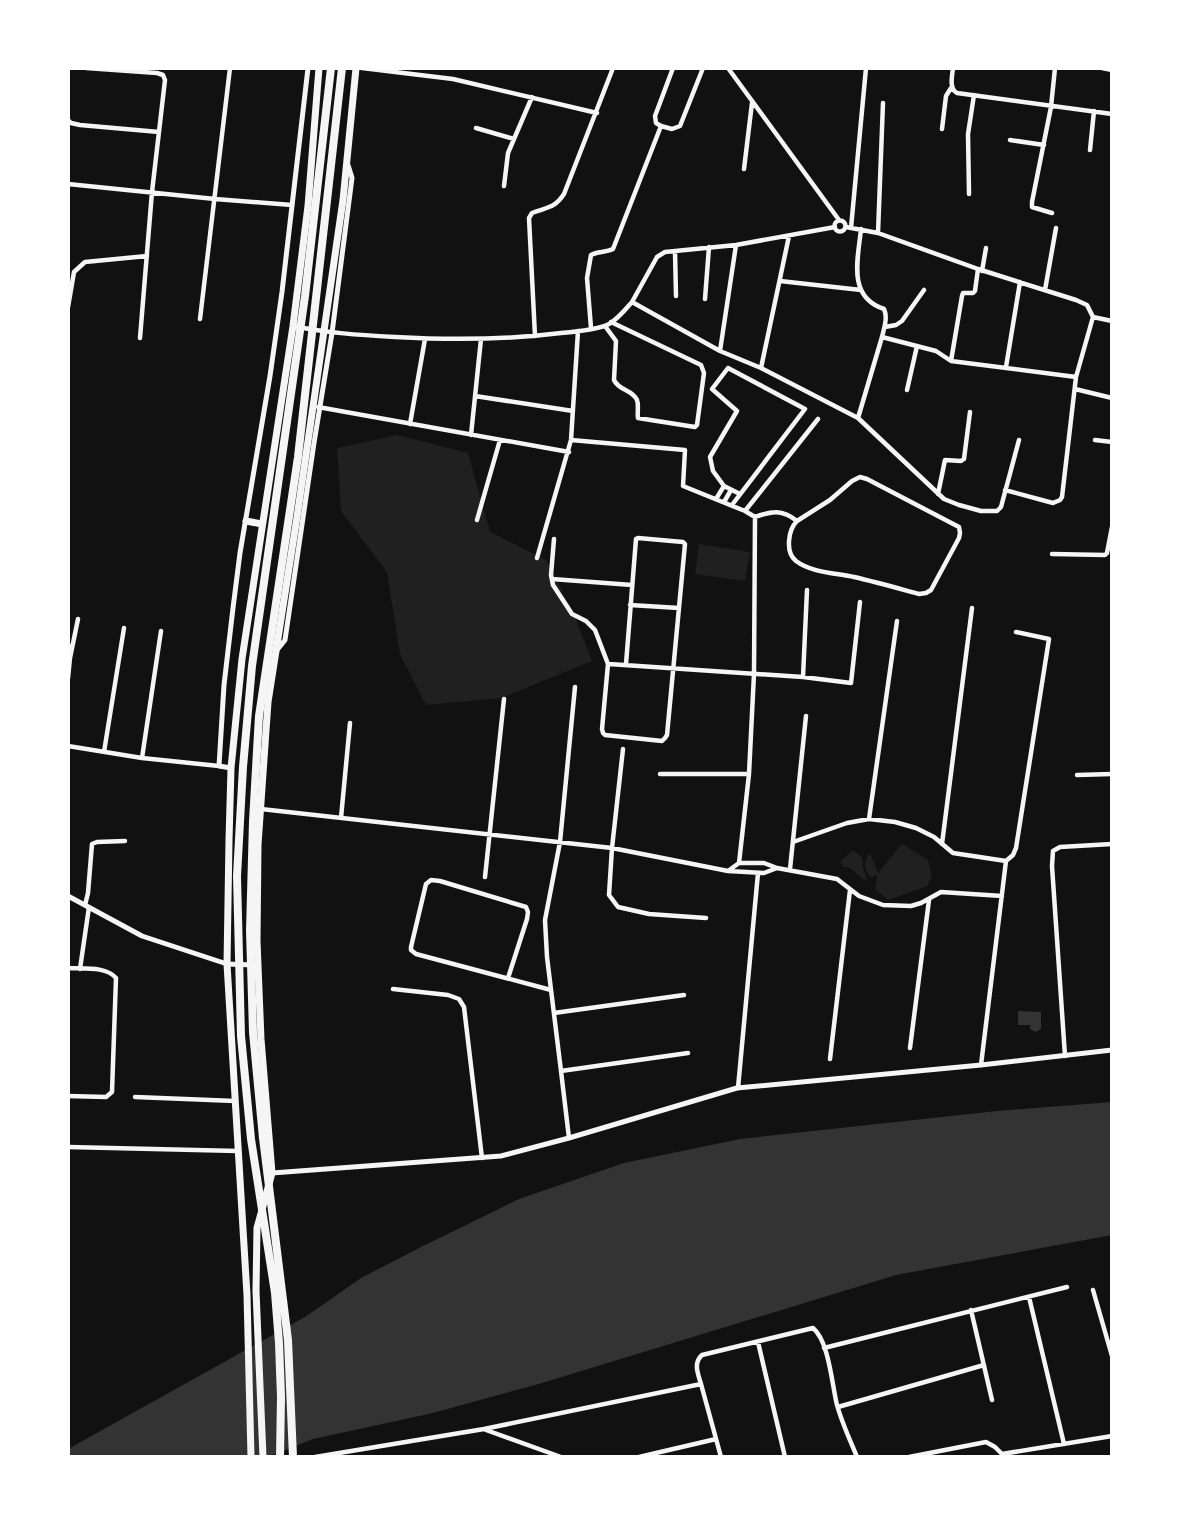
<svg xmlns="http://www.w3.org/2000/svg" width="1180" height="1525" font-family="Commissioner,sans-serif">
<rect width="100%" height="100%" fill="#111"/>
<path fill="#202020" d="M397,435L468,453L490,532L546,560L574,614L592,661L501,698L426,705L400,654L387,572L341,511L337,448Z
M699,544L750,552L745,581L695,574Z
M902,844L928,860L932,876L927,886L888,900L875,889L877,875L871,878C864,870 863,861 870,853L878,873Z
M853,850L862,858L863,869L867,879L864,880L850,868L844,867L840,862Z"/>
<path fill="#333" d="M1018,1011L1041,1012V1029L1036,1032L1030,1029V1025H1018Z
M1112,1102V1235L896,1275L542,1383L433,1413L313,1439L268,1457H68V1449L305,1317L361,1278L423,1246L519,1199L624,1163L740,1139L997,1111Z"/>
<g fill="none" stroke-linecap="round" stroke-linejoin="round">
<path stroke="#f5f5f5" stroke-width="4.5" d="M86,68L157,73L163,75L165,80L152,192L140,338
M362,68L453,79L597,113
M728,68L839,220
M953,68C952,76 949,89 957,93L1112,114
M1102,68L1112,70
M68,120L71,123L80,125L159,132
M661,126L656,123L655,116L673,68
M476,128L514,139
M942,129L946,96L951,88
M1010,140L1044,145
M1090,150L1094,111
M744,169L752,103
M68,184L215,199L292,205
M504,186L508,153L532,97
M969,194L968,134L974,95
M1052,213L1032,207V202L1051,107L1055,68
M834.5 226a5.5 5.5 0 1 1 11 0a5.5 5.5 0 1 1-11 0Z
M846,227L878,233L978,269L1076,300L1087,305L1093,317L1112,321
M851,228L866,68
M861,229C858,259 847,297 884,309C888,318 884,328 882,337
M878,233L883,103
M675,251L676,296
M982,271L986,248
M780,281L861,290
M1045,290L1056,228
M705,299L709,247
M632,302L657,257L665,252L736,245L835,227
M68,307L74,272L85,262L147,256
M200,319L230,68
M293,326C328,333 359,335 395,337C450,340 506,340 561,333C573,332 599,329 609,324C618,319 625,310 632,302L720,351L761,368L858,418L944,499L959,505L981,511H997L1001,507L1019,440
M605,326L616,341L614,380C619,391 632,389 637,400C639,405 637,413 638,418L695,427L697,425L704,373L701,365L611,322
M885,327L896,325L902,321L924,290
M591,328L587,278L591,255C598,251 605,253 613,249L661,126L672,129L680,126L703,68
M535,336L529,218L532,213C547,207 554,209 564,194L613,68
M720,351L736,245
M951,361L962,296L963,293H973L975,291L978,269
M1006,367L1020,282
M761,368L789,236
M1075,389L1112,398
M907,390L917,346
M475,396L573,411
M318,407L569,452
M858,418L882,337L936,351L951,361L1076,377
M410,424L425,339
M471,435L481,339
M1095,440L1112,442
M724,486L740,494
M1005,490L1053,503L1060,500L1062,497L1076,377L1093,317
M938,494L945,460L961,461L964,459L970,412
M716,499L724,486L713,471L710,457L737,411L712,389L728,368L805,409L732,505
M724,502L731,490
M745,511L818,419
M755,517C772,511 782,509 797,521C788,530 785,552 796,561C812,573 836,573 854,577C876,582 897,588 919,594L926,593L931,590L959,538L960,533L959,527L867,479L860,477L852,481L830,500L797,521
M477,520L500,440
M554,539L551,575L553,585L572,614L586,621L595,630L608,664L602,729L603,733L605,735L662,741L665,738L667,735L685,544L683,542L638,538L636,539L626,664
M1052,554L1105,555L1107,553L1112,527
M537,558L571,440L578,331
M552,579L632,585
M630,605L679,608
M68,644L70,658L68,678
M70,658L78,619
M609,664L803,677L851,683L860,602
M803,677L807,590
M575,687L560,842L545,920L547,957L561,1071L688,1053
M68,746L142,758L219,766
M623,749L612,848L609,895L618,907L649,914L706,918
M104,752L124,628
M142,758L161,631
M660,774H749
M1077,775L1112,774
M261,809L612,848L728,871L739,863L749,774L754,674L755,517L745,511L683,486L685,450L571,440
M341,818L350,723
M869,819L897,621
M793,842L847,823L869,819L895,822L916,828L934,837L953,853L1006,861
M942,844L972,608
M777,868L837,879L859,896L883,905L911,906L921,903L941,892L1002,896
M790,869L806,716
M728,871L764,873L777,868L764,863H739
M485,877L504,699
M85,905L88,893L92,844L97,842L125,841
M68,968C83,969 106,966 116,978L112,1092L106,1097L68,1096
M80,969L89,907
M508,978L527,919L528,912L526,907L440,881L431,880L426,884L411,947V950L416,954L551,990
M393,989L448,995L459,999L464,1007L482,1158
M554,1013L684,995
M910,1048L929,900
M1065,1056L1052,866L1053,851L1060,847L1112,844
M830,1059L850,890
M981,1065L1006,861L1013,855L1016,848L1049,639L1016,632
M561,1071L569,1138
M738,1088L758,873
M135,1097L235,1101
M68,1147L238,1151
M1093,1290L1112,1356
M1029,1297L1064,1444
M971,1310L992,1400
M758,1342L785,1457
M824,1348L1067,1287
M701,1384L721,1457
M838,1407L984,1365
M486,1430L561,1457
M315,1457L484,1429L701,1384C698,1374 693,1363 702,1355L813,1328C829,1341 832,1385 837,1405C842,1423 850,1440 857,1457
M639,1457L716,1439
M909,1457L986,1442L995,1447L1002,1454L1112,1436"/>
<path stroke="#f5f5f5" stroke-width="5" d="M277,650L285,640L314,443L332,333L352,178L348,165
M231,768L219,766L224,685L233,608L240,553L270,376L282,292L308,68
M68,896L142,936L227,964L254,965
M272,1173L501,1156L569,1138L737,1088L981,1065L1112,1050"/>
<path stroke="#f5f5f5" stroke-width="7" d="M246,521L262,524
M251,1457L247,1295L227,964L229,840L231,768L242,659L293,326L308,206L319,68
M263,1457L256,1291L257,1228L272,1173L261,1039L257,941L258,845L268,702L297,517L343,200L356,68"/>
<path stroke="#f5f5f5" stroke-width="8" d="M280,1457L281,1397L279,1343L275,1293L251,1139L241,1036L237,876L243,767L252,666L305,296L331,68
M293,1457L288,1340L263,1138L253,1032L250,931L253,821L259,716L298,457L342,68"/>
</g>
<rect width="1180" height="1525" fill="none" stroke="#ffffff" stroke-width="140"/>
</svg>
